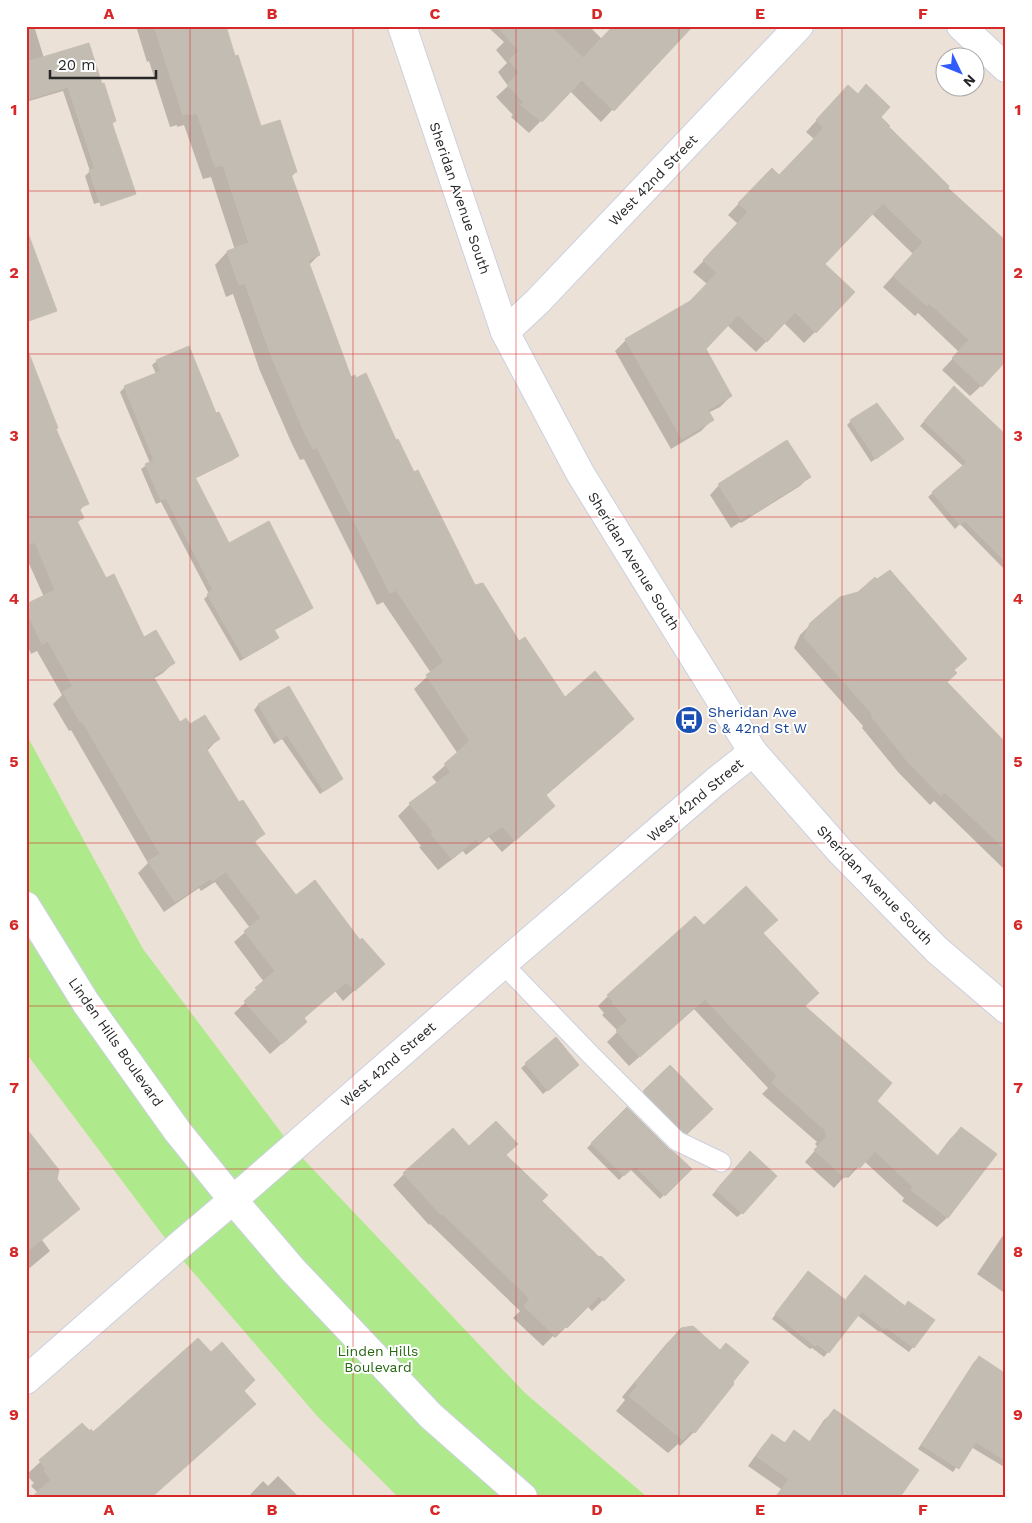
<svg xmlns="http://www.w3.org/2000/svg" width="1032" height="1523" font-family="'Work Sans',sans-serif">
<rect width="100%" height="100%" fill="#ebe1d6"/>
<path fill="#aee98b" d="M26,734L143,949L292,1147L525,1393L647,1497H398L318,1417L174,1250L26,1053Z"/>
<path fill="#0003" d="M26,26H34L44,58L115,121L111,125L128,194L94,204L85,176L90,171L63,91L26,102Z
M136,26H224L260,128L296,172L291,177L319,255L309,265L351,378L395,442L475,587L564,699L633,719L620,732L545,796L540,819L502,852L489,837L466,855L463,851L438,870L419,847L421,846L398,816L410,804L437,783L432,777L458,754L414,689L431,673L383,602L377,605L304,459L300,460L292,444L260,371L233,294L226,297L215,265L227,252L235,250L211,177L203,179L184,125L177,127V125L170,127L149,61L147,62Z
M492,26H589L602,39L691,26L601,122L570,91L529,133L511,117L513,115L496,97L508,86L498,72L507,63L496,50L504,42L490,29Z
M838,97L879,117L948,186L981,386L970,396L942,370L959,352L918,313L915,316L883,287L913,254L871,213L823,264L854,293L804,343L784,323L756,352L727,325L704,349L731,396L720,407L708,413L712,420L701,431L671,449L615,351L626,340L689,303L707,284L693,272L738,224L728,215L761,180L779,176L814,139L806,132Z
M157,361L215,415L238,456L233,460L194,479L228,544L312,608L307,612L273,631L277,638L273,642L240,661L204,599L209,594L161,502L156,504L141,469L150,463L120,392L125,387L156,374L152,365Z
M949,392L1006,510V571L960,524L955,529L928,497L963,466L920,426Z
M26,396L55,429L87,503L79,511L82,518L77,523L105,580L143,639L173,663L163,673L153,679L180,724L190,726L218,739L207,751L238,804L263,834L254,843L296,897L360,941L383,964L343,1001L335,991L303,1019L295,1032L270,1054L234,1013L247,1001L246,999L264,982L234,942L250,928L215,882L201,891L199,888L164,912L138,873L148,863L71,730L69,731L53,704L62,695L37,651L31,654L26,643V606L44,597L26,557Z
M851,421L903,439L871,462L847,425Z
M809,477L800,486L741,523L740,522L731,528L710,495L719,485Z
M811,624L953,671L946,683L1006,770V871L934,801L930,805L898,772L862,728L863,726L794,648L800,635Z
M288,688L342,779L337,783L320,794L282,739L274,744L254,710L258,705Z
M704,927L762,934L804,1007L875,1101L937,1156L950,1139L961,1128L948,1217L937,1227L902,1201L904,1198L864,1161L848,1178L845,1176L834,1188L805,1162L818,1147L815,1144L817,1142L762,1094L768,1088L694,1009L629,1066L607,1042L618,1031L602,1015L604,1013L598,1006L608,996Z
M556,1039L573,1069L543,1094L521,1068Z
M670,1067L711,1109L682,1137L640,1096Z
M627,1109L668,1150L690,1169L660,1199L630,1169L619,1180L587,1148Z
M26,1130L56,1180L78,1209L68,1219L42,1240L50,1251L26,1271Z
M469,1148L505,1155L541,1201L599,1259L623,1280L592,1311L587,1306L555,1338L553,1336L543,1346L513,1318L520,1311L430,1224L429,1225L393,1185L404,1174Z
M745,1158L742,1213L737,1217L712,1195Z
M1006,1231V1294L977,1274Z
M804,1277L845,1302L861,1281L904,1307L933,1321L909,1352L880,1331L879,1332L857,1315L824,1357L812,1348L810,1349L772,1319Z
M681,1329L720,1351L694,1432L680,1446L678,1444L668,1453L616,1411L625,1400L622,1397L667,1343Z
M979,1358L1006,1426V1468L971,1447L953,1472L918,1449L974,1362Z
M243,1391L38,1493L31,1486L34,1483L26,1475L82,1424L93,1433Z
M834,1411L899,1497H775L781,1489L748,1466L763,1445L772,1436L783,1444L795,1432L809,1442L824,1420Z
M278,1476L299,1497H248L263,1481L268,1486Z"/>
<path fill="#c2bcb3" stroke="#c6beb0" d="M154,26H226L235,56L238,55L261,126L280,120L297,172L291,174L320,255L308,260L351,377L355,375L356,378L366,373L396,440L398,439L414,472L418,470L475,585L483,583L519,641L525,637L565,697L595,671L634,719L546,795L555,806L515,841L502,826L479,843L476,839L452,859L431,834L433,832L409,803L451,772L444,764L470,741L426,675L444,662L396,590L390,593L317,447L313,449L304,431L272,358L245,283L239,285L227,251L249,243L223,165L215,167L197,113L190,115L189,113L183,115Z
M497,26H550L583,58L613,26H693L614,111L582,80L542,122L521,105L524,102L507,85L519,73L509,60L519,51Z
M89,43L102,84L104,83L116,121L112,123L136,194L101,206L89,170L95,169L68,87L26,100V62Z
M866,84L890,107L881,117L890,126L889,127L949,186L948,188L1006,241V361L982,387L952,358L969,340L929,303L927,306L893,276L923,242L883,203L825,264L855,292L816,333L795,312L767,342L738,315L706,349L732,396L708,410L714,420L682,439L625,339L690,301L717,273L703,260L748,212L738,203L772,168L779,175L824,128L816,120L848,85L858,94Z
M29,236L57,311L26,322V237Z
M189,346L216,413L219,412L239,456L195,477L229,543L269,521L313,608L274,629L279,638L244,658L207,594L213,590L166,498L161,500L145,464L154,460L124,386L161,371L156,360Z
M26,351H28L58,428L56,429L89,504L79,508L84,518L77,521L106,578L114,574L144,637L156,630L175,663L153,676L180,722L186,718L190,724L205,715L220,739L206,748L239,802L243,800L265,834L254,841L296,895L315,880L360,940L362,938L385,964L355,991L346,982L304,1018L307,1022L282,1044L244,1001L257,990L255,988L275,971L244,931L261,918L226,872L212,881L210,879L175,902L148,861L160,854L82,721L80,722L63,692L73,686L48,641L42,644L26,610V604L55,590L35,542L26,546Z
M954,386L1006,435V562L965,521L960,525L932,492L967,462L924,421Z
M877,403L904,439L876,459L850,420Z
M787,440L811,477L751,515L750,513L741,520L718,484Z
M890,570L967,659L954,670L957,673L947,682L1006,743V850L945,792L941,796L908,762L871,716L873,715L804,637L810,623L840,597L858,592L875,577L877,579Z
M289,686L343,779L324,791L287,735L279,740L258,704Z
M746,886L778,920L763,933L819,993L805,1006L892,1083L877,1101L938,1156L961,1127L997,1154L948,1218L911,1190L913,1187L875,1151L860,1168L856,1166L845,1178L814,1150L827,1136L825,1133L826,1131L772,1083L777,1076L705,999L640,1057L616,1031L628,1020L612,1003L614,1002L607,995L695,916L704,925Z
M556,1037L579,1065L548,1091L525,1063Z
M670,1065L713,1109L687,1134L684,1132L643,1091Z
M627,1107L669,1149L675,1153L692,1169L665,1196L635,1166L624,1176L591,1143Z
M496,1121L518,1144L506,1155L548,1195L542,1201L599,1257L601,1256L625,1280L604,1301L599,1296L567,1328L565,1326L555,1336L524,1306L530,1299L442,1213L441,1215L403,1173L453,1128L469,1146Z
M26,1128L59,1170L57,1179L80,1209L26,1252Z
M750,1151L777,1176L743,1214L716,1190Z
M808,1271L861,1312L829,1353L817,1344L815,1346L775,1314Z
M865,1275L905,1306L908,1301L935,1320L914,1348L886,1327L884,1329L846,1299Z
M693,1326L720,1350L726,1343L749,1362L733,1382L734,1384L695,1433L691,1430L683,1440L629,1396L638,1385L635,1383L681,1328Z
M198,1338L211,1352L222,1342L255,1380L244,1391L256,1404L152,1497H32L51,1480L44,1471L46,1469L39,1460L82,1423L90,1431L91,1429L93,1432Z
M979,1356L1006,1374V1461L976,1442L959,1469L922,1445Z
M834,1409L919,1470L900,1497H776L789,1479L756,1456L772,1434L785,1443L794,1430L810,1442Z"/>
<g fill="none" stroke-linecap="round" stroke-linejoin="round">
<defs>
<path id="service" d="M503,964L591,1055L677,1141L721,1162"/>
<path id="minor" d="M961,26L1006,68
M505,332L538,301L799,26
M26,906L86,1003L178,1132L233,1200L293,1270L431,1416L523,1497
M26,1380L181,1244L233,1200L503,964L715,782L753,752"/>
<path id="tertiary" d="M402,26L505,332L580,473L665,611L753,752L840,851L937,950L1006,1009"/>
</defs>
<use href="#service" stroke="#cbd0e2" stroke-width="21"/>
<use href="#minor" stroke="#cbd0e2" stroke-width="30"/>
<use href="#tertiary" stroke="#cbd0e2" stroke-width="30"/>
<use href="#service" stroke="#fff" stroke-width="19"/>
<use href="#minor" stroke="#fff" stroke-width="28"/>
<use href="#tertiary" stroke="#fff" stroke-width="28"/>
</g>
<path fill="none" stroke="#d62828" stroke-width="1" stroke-opacity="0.55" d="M190,26V1497M353,26V1497M516,26V1497M679,26V1497M842,26V1497M26,191H1006M26,354H1006M26,517H1006M26,680H1006M26,843H1006M26,1006H1006M26,1169H1006M26,1332H1006"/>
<defs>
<symbol id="bus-disc" viewBox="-11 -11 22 22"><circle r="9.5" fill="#1a4fb4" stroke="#fff"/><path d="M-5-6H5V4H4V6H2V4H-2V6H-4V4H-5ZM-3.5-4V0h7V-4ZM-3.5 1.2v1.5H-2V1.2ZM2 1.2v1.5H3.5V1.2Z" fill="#fff"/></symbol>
</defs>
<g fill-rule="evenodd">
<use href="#bus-disc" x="673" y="704" width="32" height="32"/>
</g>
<g text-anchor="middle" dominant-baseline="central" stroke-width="4" stroke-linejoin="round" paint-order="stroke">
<g font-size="14" fill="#272727" stroke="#fff">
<text transform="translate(653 180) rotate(-46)">West 42nd Street</text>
<text transform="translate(460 198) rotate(71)">Sheridan Avenue South</text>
<text transform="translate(634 561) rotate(58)">Sheridan Avenue South</text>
<text transform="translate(695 800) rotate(-40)">West 42nd Street</text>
<text transform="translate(875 885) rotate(46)">Sheridan Avenue South</text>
<text transform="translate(116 1042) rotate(55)">Linden Hills Boulevard</text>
<text transform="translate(388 1064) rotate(-41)">West 42nd Street</text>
</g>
<g font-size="14" fill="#164399" stroke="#fff" text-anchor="start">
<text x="708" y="712">Sheridan Ave<tspan x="708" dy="16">S &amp; 42nd St W</tspan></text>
</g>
<g font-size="14" fill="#266812" stroke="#fff">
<text x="378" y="1351">Linden Hills<tspan x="378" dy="16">Boulevard</tspan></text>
</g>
</g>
<rect width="1032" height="1523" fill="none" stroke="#ffffff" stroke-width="55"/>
<g transform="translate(960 72) rotate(133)"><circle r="24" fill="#ffffff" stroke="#a9a9a9"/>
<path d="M0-4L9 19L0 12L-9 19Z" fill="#2f5bff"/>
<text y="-8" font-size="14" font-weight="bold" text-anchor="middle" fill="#272727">N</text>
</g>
<path d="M50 70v8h106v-8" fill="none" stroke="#272727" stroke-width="2.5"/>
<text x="58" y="70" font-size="15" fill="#272727" stroke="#ffffff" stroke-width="4" paint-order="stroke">20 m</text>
<rect x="28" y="28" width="976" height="1468" fill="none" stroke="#d62828" stroke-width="2"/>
<g font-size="16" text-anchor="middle" font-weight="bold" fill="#d62828">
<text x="109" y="19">A</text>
<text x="272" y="19">B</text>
<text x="435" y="19">C</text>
<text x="597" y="19">D</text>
<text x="760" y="19">E</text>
<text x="923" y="19">F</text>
<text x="14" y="115">1</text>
<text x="1018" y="115">1</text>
<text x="14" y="278">2</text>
<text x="1018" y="278">2</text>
<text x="14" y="441">3</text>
<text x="1018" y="441">3</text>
<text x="14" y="604">4</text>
<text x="1018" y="604">4</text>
<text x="14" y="767">5</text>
<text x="1018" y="767">5</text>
<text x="14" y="930">6</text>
<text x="1018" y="930">6</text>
<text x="14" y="1093">7</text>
<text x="1018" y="1093">7</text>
<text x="14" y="1257">8</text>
<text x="1018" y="1257">8</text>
<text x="14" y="1420">9</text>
<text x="1018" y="1420">9</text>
<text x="109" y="1515">A</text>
<text x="272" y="1515">B</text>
<text x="435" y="1515">C</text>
<text x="597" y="1515">D</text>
<text x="760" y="1515">E</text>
<text x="923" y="1515">F</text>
</g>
</svg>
